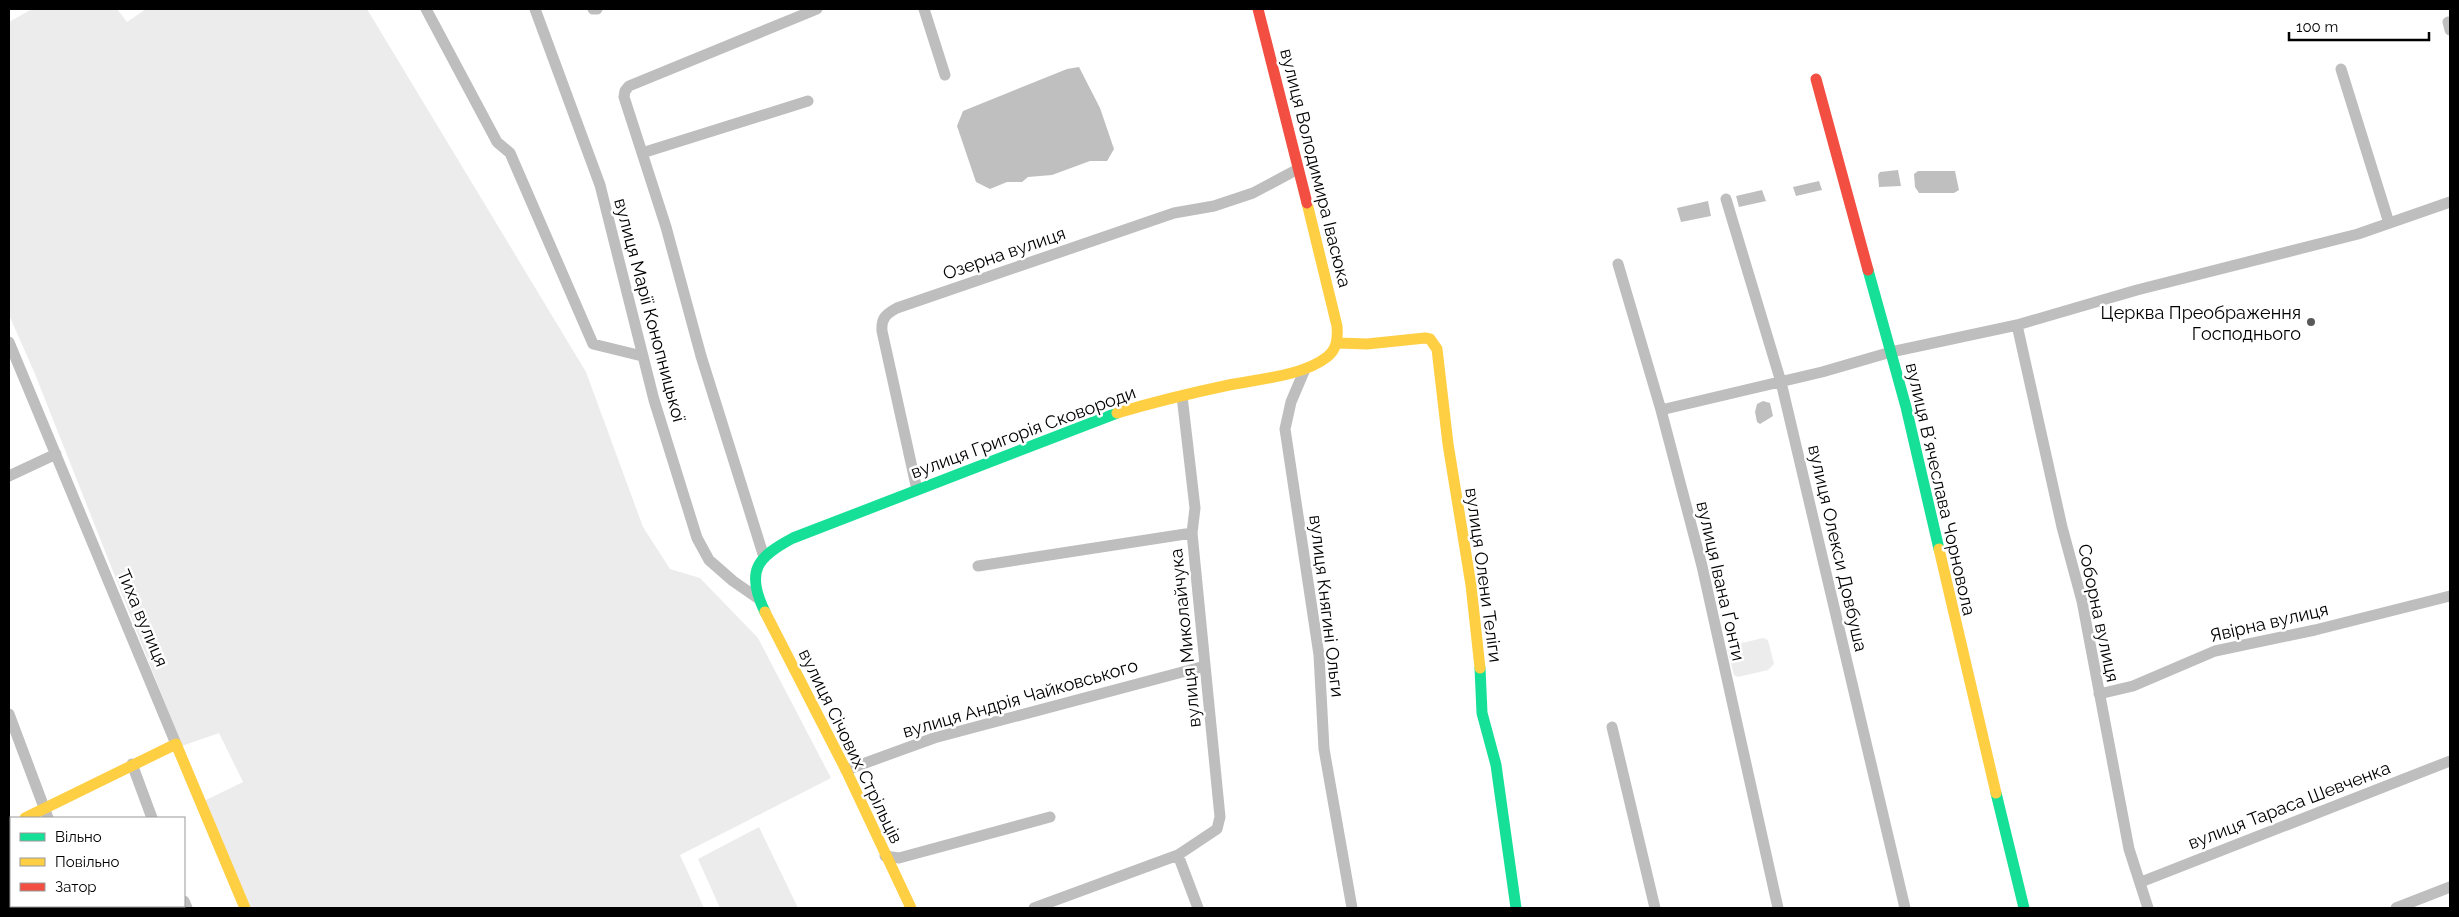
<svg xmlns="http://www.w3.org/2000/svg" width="2459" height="917" font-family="Raleway,sans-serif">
<rect width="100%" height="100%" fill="#fff"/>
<path fill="#ececec" d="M32,9H117L127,22L146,9H367L586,372L643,527L670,569L700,578L758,638L831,778L680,855L704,908H251L204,801L243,782L219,733L182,746L35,374L9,315V22Z
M1763,638L1768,640L1774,664L1768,670L1738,677L1734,675L1727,649L1729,646Z
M759,827L798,908H720L698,859Z"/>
<path fill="#bfbfbf" d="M1079,67L1100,108L1114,149L1107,161H1090L1052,175L1028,177L1022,182H1007L990,189L976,182L957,126L963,111L1067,69Z
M1898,170L1901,186L1879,187L1878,175L1880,172Z
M1918,171H1955L1959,190L1954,193H1919L1915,187L1914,174Z
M1819,181L1822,190L1796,196L1793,187Z
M1762,190L1766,201L1739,207L1736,196Z
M1708,201L1711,216L1681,222L1677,208Z
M1763,401L1770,403L1773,416L1760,424L1757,422L1755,412L1757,404Z"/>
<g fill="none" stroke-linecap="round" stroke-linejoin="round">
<path stroke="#bebebe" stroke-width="11" d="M426,9L497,142L510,153L593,344L642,356
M535,9L600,185L654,400L697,538L709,560L733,581L759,599
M593,9H597
M924,9L945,75
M2448,22L2450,30
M2341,69L2389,223
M642,153L808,101
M1726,199L1781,382L1905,908
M1618,264L1661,410L1702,566L1778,908
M2017,325L2062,527L2082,601L2129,849L2148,908
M9,342L176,744
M1305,369L1291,402L1285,429L1319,655L1324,749L1352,908
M1661,410L1822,372L1891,352L2017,325L2137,290L2358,234L2450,202
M9,476L56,454
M917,490L882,331C881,318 886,314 897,308L1174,213L1214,206L1253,193L1298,169
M763,554L701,356L666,227L624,97L625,91L629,86L817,9
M978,566L1192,533
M2099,694L2133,686L2215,651L2315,630L2450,596
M9,714L48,818
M1612,727L1655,908
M132,764L152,818
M846,770L934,738L1205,666
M1178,855L1198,908
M885,856L899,858L1050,817
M2141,882L2450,761
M184,901L187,908
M81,906L82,908
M1034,908L1178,855L1217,829L1220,817L1192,533L1195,508L1182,396
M2396,908L2450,887"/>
<path stroke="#16e098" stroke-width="11" d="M1868,270L1906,407L1939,549
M765,612C745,571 757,557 793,538L1117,413
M1480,668L1482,713L1496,765L1516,908
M1996,793L2024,908"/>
<path stroke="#ffcf43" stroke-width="11" d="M1339,343L1367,344L1425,338L1430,339L1437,349L1448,444L1471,585L1480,668
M1117,413C1154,402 1191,393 1229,385C1258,379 1303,376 1327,357C1337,349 1338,339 1337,326L1307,203
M1939,549L1996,793
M765,612L846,770L911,908
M25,818L176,744L245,908
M9,827L11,825"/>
<path stroke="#f24e42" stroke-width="11" d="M1258,9L1307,203
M1816,79L1868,270"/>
</g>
<circle fill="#595959" stroke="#fff" stroke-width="2" cx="2311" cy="322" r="5"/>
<g text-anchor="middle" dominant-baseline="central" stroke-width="5" stroke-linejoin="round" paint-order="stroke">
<g font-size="18" fill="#000" stroke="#fff">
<text transform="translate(1316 168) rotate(76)">вулиця Володимира Івасюка</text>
<text transform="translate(1004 253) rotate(-19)">Озерна вулиця</text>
<text transform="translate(650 310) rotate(75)">вулиця Марії Конопницької</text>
<text transform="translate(1023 432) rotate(-20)">вулиця Григорія Сковороди</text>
<text transform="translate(1941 489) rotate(77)">вулиця Вʼячеслава Чорновола</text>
<text transform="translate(1838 548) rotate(77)">вулиця Олекси Довбуша</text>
<text transform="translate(1484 575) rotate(82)">вулиця Олени Теліги</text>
<text transform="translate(1721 581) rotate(77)">вулиця Івана Ґонти</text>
<text transform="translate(1327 606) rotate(83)">вулиця Княгині Ольги</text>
<text transform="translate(2099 613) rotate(78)">Соборна вулиця</text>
<text transform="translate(143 618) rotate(67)">Тиха вулиця</text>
<text transform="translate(2269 622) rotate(-13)">Явірна вулиця</text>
<text transform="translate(1185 638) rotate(-96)">вулиця Миколайчука</text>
<text transform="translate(1020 698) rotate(-16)">вулиця Андрія Чайковського</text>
<text transform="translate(851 746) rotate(64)">вулиця Січових Стрільців</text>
<text transform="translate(2289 805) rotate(-21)">вулиця Тараса Шевченка</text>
</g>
<g font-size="18" fill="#000" stroke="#fff" text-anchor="end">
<text x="2301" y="312">Церква Преображення<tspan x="2301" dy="21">Господнього</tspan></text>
</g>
</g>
<rect width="2459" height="917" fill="none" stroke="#000000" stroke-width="20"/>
<rect x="10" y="817" width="175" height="90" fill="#ffffff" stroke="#999999"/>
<rect x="20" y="833" width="25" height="8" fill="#16e098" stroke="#999999"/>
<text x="55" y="842" font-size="15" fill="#000000">Вільно</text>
<rect x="20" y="858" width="25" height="8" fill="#ffcf43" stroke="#999999"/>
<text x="55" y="867" font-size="15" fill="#000000">Повільно</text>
<rect x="20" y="883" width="25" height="8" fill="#f24e42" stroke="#999999"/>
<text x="55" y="892" font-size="15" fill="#000000">Затор</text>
<path d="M2289 32v8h140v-8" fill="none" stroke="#000000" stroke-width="2.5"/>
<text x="2296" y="32" font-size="15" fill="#000000" stroke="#ffffff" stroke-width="4" paint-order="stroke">100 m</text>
</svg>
